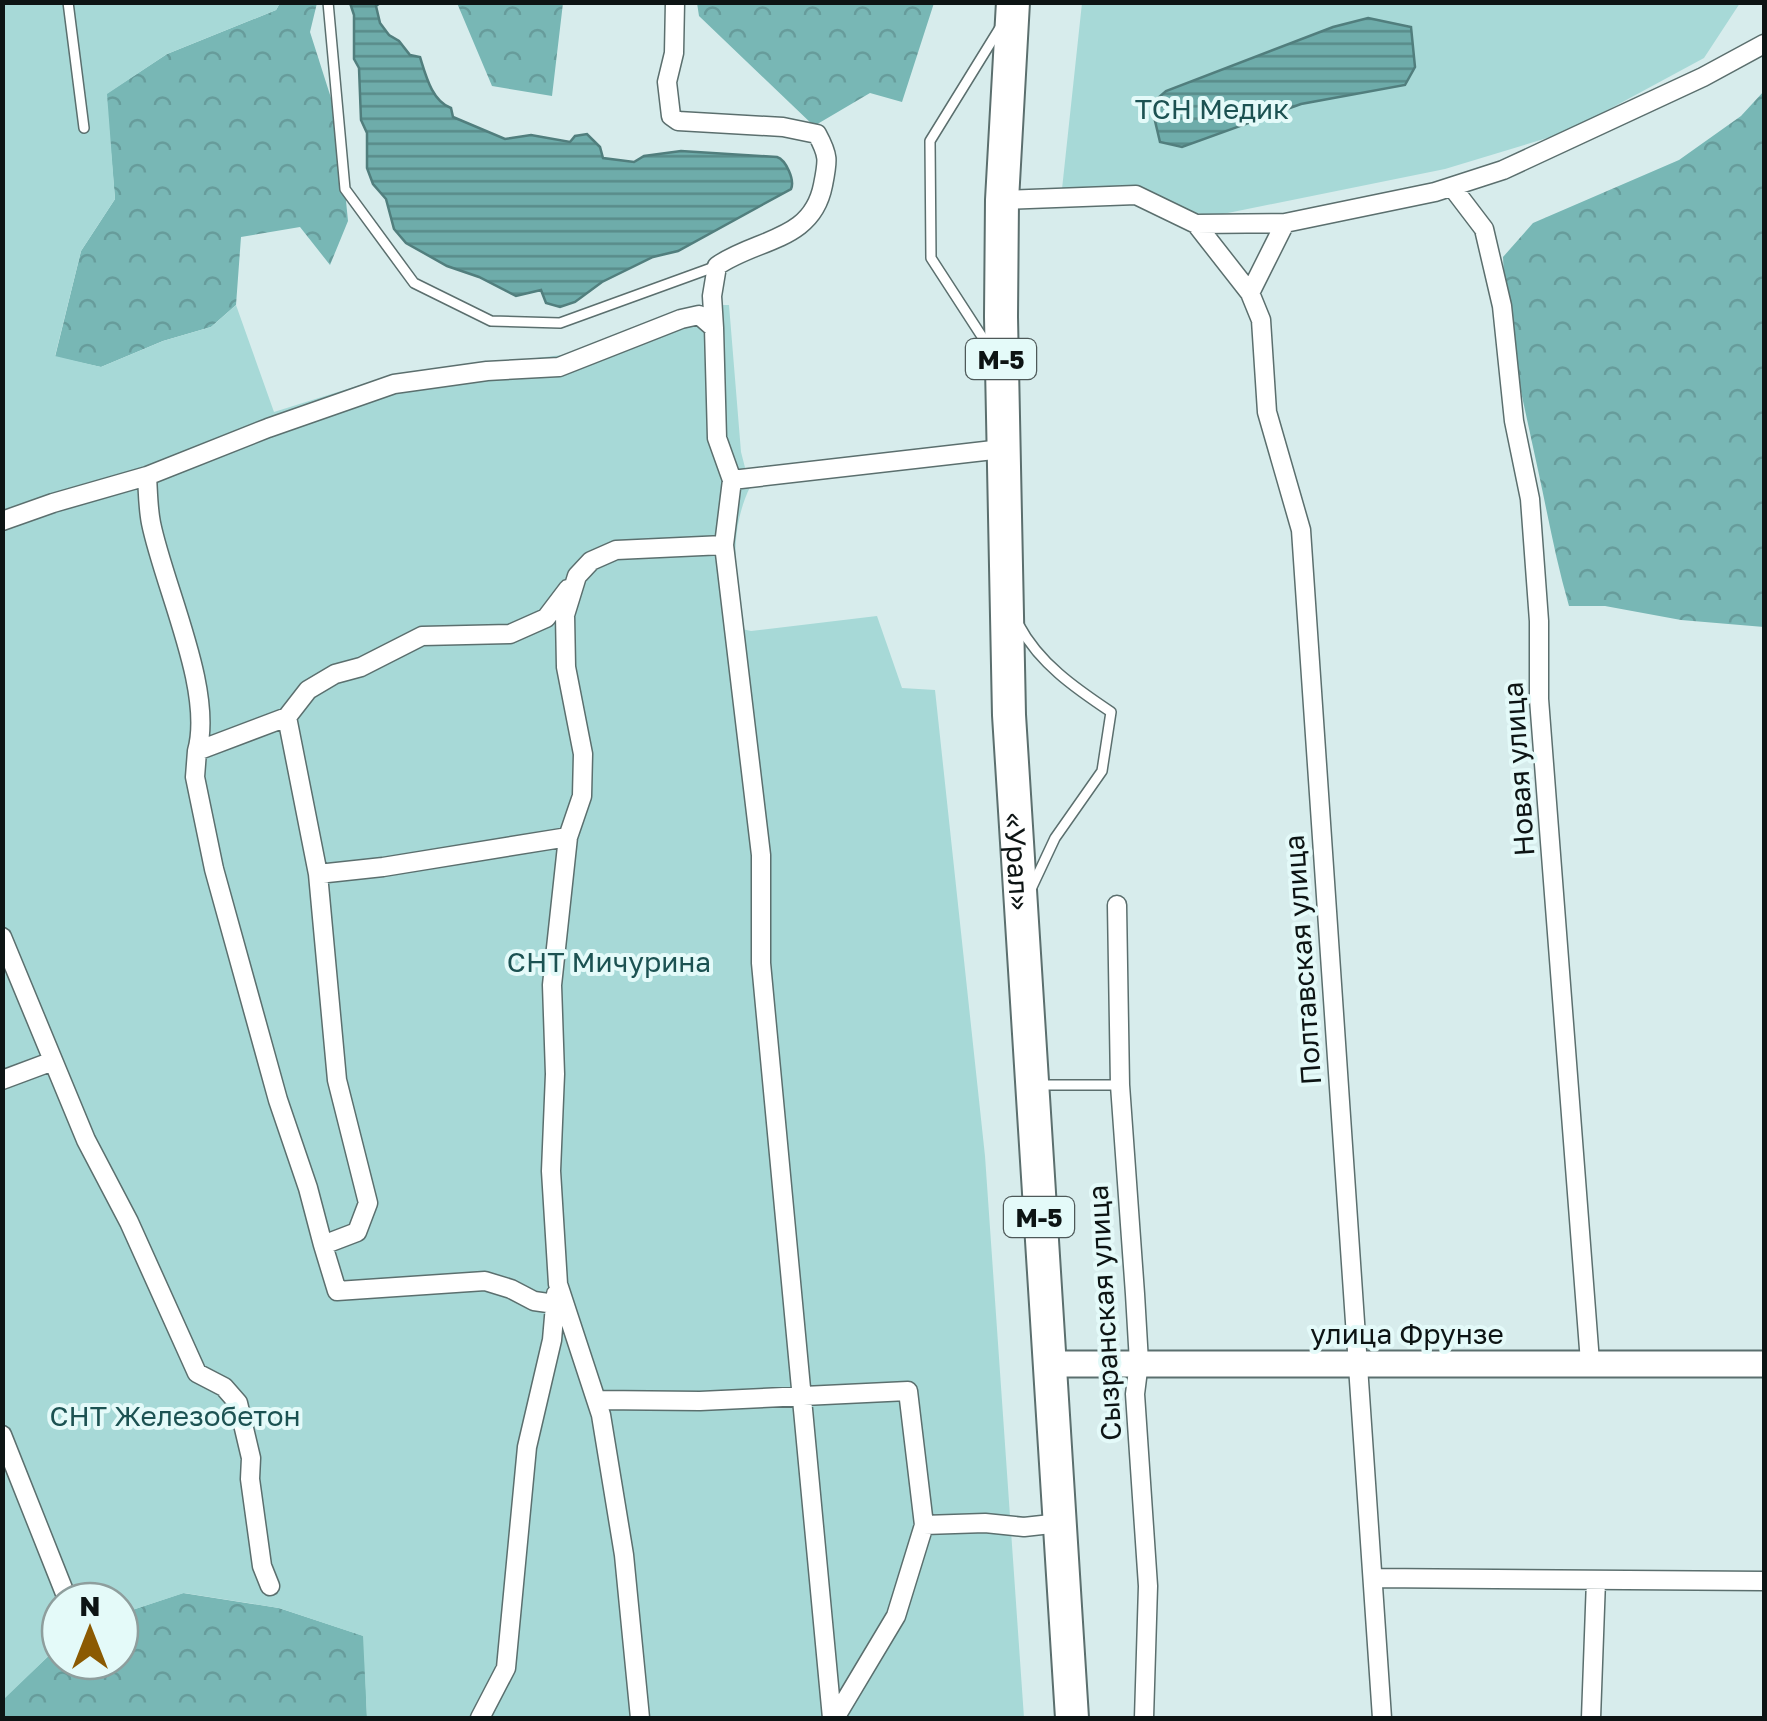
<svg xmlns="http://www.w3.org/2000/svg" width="1767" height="1721" font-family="'Golos Text',sans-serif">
<defs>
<pattern id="forest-crowns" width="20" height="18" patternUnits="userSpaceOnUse" patternTransform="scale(2.5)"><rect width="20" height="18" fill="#78b7b5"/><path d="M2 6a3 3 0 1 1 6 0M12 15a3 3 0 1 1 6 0" fill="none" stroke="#679c9b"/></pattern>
<pattern id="water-rules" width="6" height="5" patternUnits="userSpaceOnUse" patternTransform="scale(2.5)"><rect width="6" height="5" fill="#6eacaa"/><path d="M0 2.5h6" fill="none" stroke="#598b89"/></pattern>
</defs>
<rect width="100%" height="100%" fill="#d7ecec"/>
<path fill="url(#forest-crowns)" d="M280,3H317L310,32L338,120L348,221L330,265L300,227L241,237L236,305L211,327L163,341L101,367L55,357L81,251L115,199L106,94L167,54L276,10Z
M457,3H563L552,96L492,86Z
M697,3H934L902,102L870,93L814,126L699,16Z
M1764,91V627L1681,620L1605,606H1569C1556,561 1548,516 1538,470C1523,399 1505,330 1503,257L1533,223L1679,160L1741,116Z
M183,1593L279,1608L364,1636L367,1718H3L2,1700L60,1645V1661H120V1614Z"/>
<path fill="#a7d9d7" d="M3,3H280L276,10L167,54L107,94L115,199L81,251L55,356L101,367L163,341L211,327L236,305L274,412L392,375L562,355L699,305H729L741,452L750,487C727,536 737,577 742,629L751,631L877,616L902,688L935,690L985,1156L1024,1718H367L363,1636L279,1608L184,1593L120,1614V1601H60V1645L3,1700Z
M1082,3H1740L1704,58L1567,132L1445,169L1213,216L1062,189Z"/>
<path fill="url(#water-rules)" stroke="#517e7d" stroke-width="2.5" d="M350,3H380L376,6L380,23L389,35L399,41L410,55L420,57C426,76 432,101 451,108L453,117L505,139L531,135L570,142L575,136L587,134L600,147L603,158L634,162L644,156L681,151L777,157C786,160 795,180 791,189L678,251L653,257L602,282L575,302L560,307L546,303L541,290L516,296L479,277L447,266L406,243L394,229L386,199L373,184L367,168V133L361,120L359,68L354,59V15Z
M1368,18L1411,27L1415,67L1405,85L1301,104L1182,147L1160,142L1151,104L1166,91L1333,27Z"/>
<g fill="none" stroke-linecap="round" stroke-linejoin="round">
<defs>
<path id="lane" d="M68,2L84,128
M328,2L345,189L414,283L491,321L560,323L717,266
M990,349L931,258L930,141L1001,26
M1019,625C1039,663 1075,688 1111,712L1102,771L1055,838L1032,887
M1038,1085H1120"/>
<path id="street" d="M675,2L674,53L667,82L671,116L678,121L783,127L817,134C829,156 828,160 823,185C812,242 757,238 717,266L712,296L714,328
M1452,187L1484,229L1502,306L1514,421L1530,499L1539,621V699L1590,1362
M1002,200L1136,195L1196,224L1285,223L1435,192L1503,170L1703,77L1764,44
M1196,224L1250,293L1261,320L1267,412L1301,530L1382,1718
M1250,293L1285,223
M147,476C148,492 148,508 151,523C164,587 214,690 197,751L287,717L318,874L337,1080L368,1203L357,1232L323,1245L337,1291L485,1281L511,1289L534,1301L555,1304
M732,480L724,545L761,855V963L832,1718
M2,521L53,503L147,476L268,428L394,384L487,371L559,367L681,319L699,315L714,328L717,438L732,480L1002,449
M287,717L308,690L335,674L361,667L422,636L510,634L546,618L568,589
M197,751L195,777L214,869L278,1100L308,1188L323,1245
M318,874L383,867L568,837
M1117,905L1120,1085L1135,1294L1139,1362L1135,1394L1148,1586L1144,1718
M2,937L86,1140L129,1222L197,1373L224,1387L238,1403L251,1458L250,1479L262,1566L270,1586
M2,1080L53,1061
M598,1400L700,1401L908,1391L924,1525L985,1523L1024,1527L1060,1523
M2,1435L68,1601
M1374,1578L1764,1581
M480,1718L506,1668L527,1447L552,1340L556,1294
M640,1718L624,1555L601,1415L558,1284L551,1171L555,1074L552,985L568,837L582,796L583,754L566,667L565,615L577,576L591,561L616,550L724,545
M835,1718L896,1616L924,1525
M1591,1718L1596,1580"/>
<path id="secondary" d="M1049,1364H1764"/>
<g id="highway">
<path id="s1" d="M1013,2L1002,200L1001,317L1009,715L1072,1718"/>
</g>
</defs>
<use href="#lane" stroke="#5b6f6e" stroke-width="12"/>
<use href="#street" stroke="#5b6f6e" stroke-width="21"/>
<use href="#secondary" stroke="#5b6f6e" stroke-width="29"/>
<use href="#highway" stroke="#5b6f6e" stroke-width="36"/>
<use href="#lane" stroke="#fff" stroke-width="9"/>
<use href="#street" stroke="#fff" stroke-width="18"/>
<use href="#secondary" stroke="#fff" stroke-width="25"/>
<use href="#highway" stroke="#fff" stroke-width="32"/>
</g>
<g text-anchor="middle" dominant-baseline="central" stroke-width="8" stroke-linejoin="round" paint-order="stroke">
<g fill="#e4faf9" stroke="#4e5959" stroke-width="2.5">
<rect x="966" y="339" width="70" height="40" rx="8"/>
<rect x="1004" y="1197" width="70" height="40" rx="8"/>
</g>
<g font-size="25" font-weight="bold" fill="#0d1414">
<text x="1001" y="359">М-5</text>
<text x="1039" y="1217">М-5</text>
</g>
<g font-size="28" fill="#1c5252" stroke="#e4faf9">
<text x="1212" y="108">ТСН Медик</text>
<text x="609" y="961">СНТ Мичурина</text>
<text x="175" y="1415">СНТ Железобетон</text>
</g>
<g font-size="28" fill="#0d1414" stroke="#e4faf9">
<text transform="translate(1518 769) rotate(-94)">Новая улица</text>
<text stroke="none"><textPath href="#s1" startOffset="860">«Урал»</textPath></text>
<text transform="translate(1302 960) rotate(-94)">Полтавская улица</text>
<text transform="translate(1104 1313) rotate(-93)">Сызранская улица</text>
<text x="1407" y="1333">улица Фрунзе</text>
</g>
</g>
<rect width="1767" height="1721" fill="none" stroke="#0d1414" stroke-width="10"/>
<g transform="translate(90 1631)"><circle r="48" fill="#e4faf9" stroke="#8e9e9d" stroke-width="2.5"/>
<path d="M0-8L18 38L0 25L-18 38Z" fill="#8b5a02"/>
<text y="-15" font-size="28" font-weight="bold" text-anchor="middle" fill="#0d1414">N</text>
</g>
</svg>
